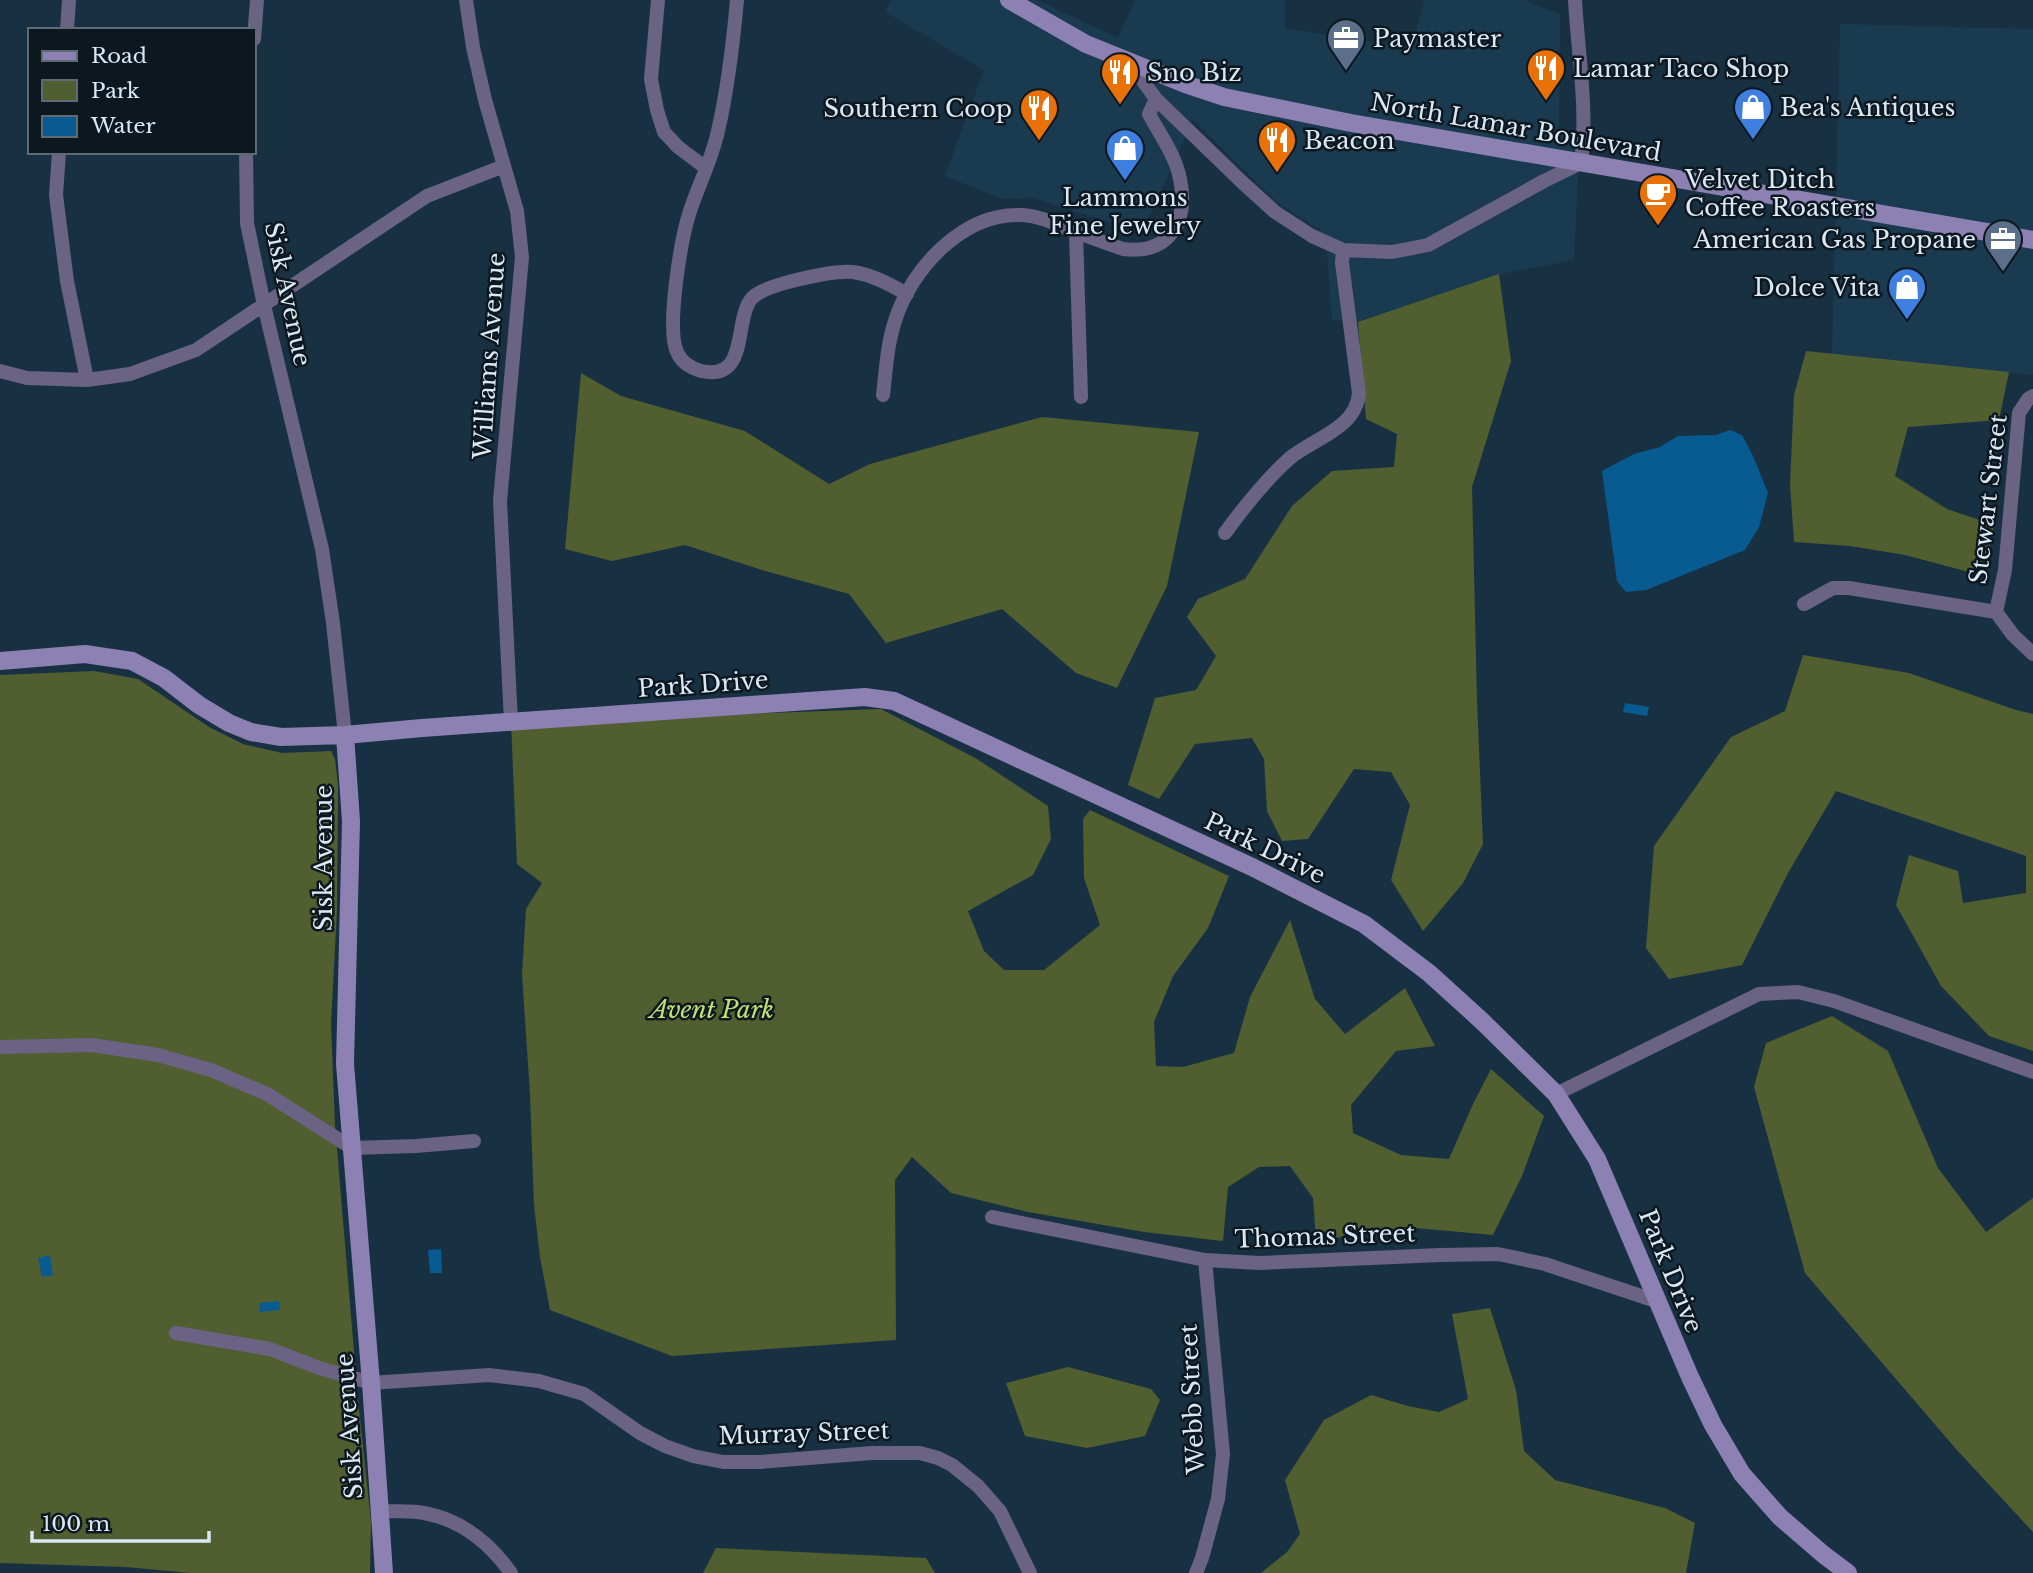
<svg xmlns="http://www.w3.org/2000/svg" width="2033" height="1573" font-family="'Libre Baskerville',serif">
<rect width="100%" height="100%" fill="#183142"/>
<path fill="#1a3a50" d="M891,0H1037L1118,38L1135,0H1285V28L1412,48L1424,0H1524L1560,14L1559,133L1580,137L1574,260L1501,274L1358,322L1332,320L1327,253L1320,230L1278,203L1193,120L1145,226L1127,228L1033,198L1002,199L945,176L984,70L885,12Z
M1840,24L2033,29V375L1832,355Z"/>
<path fill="#515e30" d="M1499,274L1511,361L1472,487L1477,701L1483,844L1463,883L1423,931L1391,880L1410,805L1391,772L1354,769L1308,839L1282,841L1267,811L1264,759L1252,738L1195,744L1159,799L1128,785L1155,698L1196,690L1216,656L1187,617L1198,599L1245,579L1292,506L1332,471L1394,467L1397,434L1366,419L1358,322Z
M1806,351L2009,372L1999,420L1908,427L1895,476L1947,509L1994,525L1984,576L1905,555L1850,546L1794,542L1790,484L1794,395Z
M581,373L621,396L745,431L829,484L870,464L1042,417L1199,432L1167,586L1117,688L1076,673L1002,609L886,643L849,594L762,570L685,545L612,561L565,549Z
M1803,655L1909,673L2016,710L2033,714V1051L1989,1036L1941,986L1896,905L1909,855L1958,871L1963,903L2026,893V856L1836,791L1788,873L1742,965L1669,979L1646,948L1654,846L1731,737L1785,711Z
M94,671L138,679L209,727L243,744L282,753L331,751L335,759L338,785L337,910L331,1024L335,1125L358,1399L371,1522L370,1573H191L125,1567L0,1563V675Z
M881,709L977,759L1048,806L1051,839L1033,875L968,911L984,951L1004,970H1044L1100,925L1084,878L1083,819L1090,810L1229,876L1208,928L1173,976L1154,1022L1156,1066L1183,1067L1234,1053L1250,997L1290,920L1315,999L1345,1034L1405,988L1435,1046L1396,1051L1351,1105L1353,1133L1401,1155L1449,1159L1473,1104L1491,1069L1544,1116L1522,1176L1493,1235L1405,1227L1316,1241L1313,1198L1290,1166L1259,1167L1228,1187L1223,1241L1144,1232L1028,1212L951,1193L912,1157L895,1180L896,1340L672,1356L550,1310L540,1257L534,1205L530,1094L522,974L526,909L542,883L517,864L511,722Z
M1832,1016L1888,1051L1938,1168L1986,1232L2033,1198V1532L1956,1449L1805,1273L1754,1087L1766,1043Z
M1490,1308L1516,1390L1524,1451L1555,1480L1665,1508L1695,1523L1686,1573H1261L1287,1552L1300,1534L1285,1480L1324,1420L1371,1395L1408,1406L1439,1412L1468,1399L1452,1314Z
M1068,1367L1151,1389L1160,1400L1145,1436L1087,1448L1025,1436L1006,1383Z
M716,1548L926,1558L935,1573H703Z"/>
<path fill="#075b91" d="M1730,430L1742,435L1753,456L1768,493L1759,527L1745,550L1646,590L1626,592L1617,581L1602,471L1634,454L1660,447L1678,436L1716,435Z
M1625,703L1649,707L1647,716L1623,712Z
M441,1249L442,1273H430L428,1250Z
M50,1255L53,1275L42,1277L38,1258Z
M279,1301L280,1310L260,1312L259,1303Z"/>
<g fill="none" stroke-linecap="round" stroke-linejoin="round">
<path stroke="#6b6383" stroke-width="14" d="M466,0L473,47L485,100L517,211L522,257L500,501L511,722
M658,0L651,79L657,110L664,132L678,147L706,168
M737,0C733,44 728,88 718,131C712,159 699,184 690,211C681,238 666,328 677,352C681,362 691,368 701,371C750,382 733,320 752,298C765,284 834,270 853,272C873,275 889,284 907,294
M67,30L69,0
M254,39L257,0
M1130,63L1156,99L1243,183L1275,212L1312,236L1343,250L1392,252L1428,245L1544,181L1581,163C1588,109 1578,54 1575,0
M59,152L56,195L67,281L87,380
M246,152L247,223L264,305L322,549L333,623L345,735
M1076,232L1081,397
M0,371L27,378L87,380L130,374L196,350L427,196L504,166
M883,395C886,370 887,345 895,321C911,269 963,212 1022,215C1040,216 1056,224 1073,231C1089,237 1106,243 1123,249C1169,255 1189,222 1180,179C1176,156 1160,135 1149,114L1156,99
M1225,533C1244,507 1265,480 1290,458C1314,438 1356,429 1359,393L1342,263L1343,250
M1804,604L1833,588H1849L1996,612
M1996,612L2005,570L2019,413L2028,399L2033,396
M1996,612L2013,635L2033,654
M0,1047L92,1045L158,1055L211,1070L267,1094L352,1148L416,1146L474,1141
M1556,1094L1759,994L1798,992L1834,1001L2033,1072
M992,1217L1205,1260L1260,1263L1440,1255L1498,1254L1545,1264L1656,1301
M176,1333L270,1349L319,1368L371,1383L489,1375L539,1381L584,1394L640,1433L665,1446L693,1456L723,1462H760L872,1453H920L938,1458L952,1465L978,1486L1000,1511L1030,1573
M380,1511C394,1512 410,1510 424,1513C462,1520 489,1542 511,1573
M1196,1573L1202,1558L1218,1499L1223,1454L1205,1260"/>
<path stroke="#8d80b3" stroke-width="18" d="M1009,0L1086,44L1185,84L1224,97L1351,123L2033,240
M0,661L85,654L132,661L164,678L199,705L229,723L251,732L281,737L345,735L422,728L865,697L894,701L1252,867L1364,924L1429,973L1483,1022L1556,1094L1597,1159L1690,1377L1713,1425L1742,1474L1780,1517L1824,1555L1848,1573
M345,735L351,821L345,1064L371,1383L384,1573"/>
</g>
<defs>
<symbol id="office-pin" viewBox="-11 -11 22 30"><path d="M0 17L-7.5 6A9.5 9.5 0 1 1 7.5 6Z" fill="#5c6f8a" stroke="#0d171f"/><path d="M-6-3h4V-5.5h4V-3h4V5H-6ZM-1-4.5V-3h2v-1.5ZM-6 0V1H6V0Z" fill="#fff"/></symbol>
<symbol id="restaurant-pin" viewBox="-11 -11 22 30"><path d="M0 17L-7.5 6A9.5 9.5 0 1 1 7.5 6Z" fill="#e8710a" stroke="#0d171f"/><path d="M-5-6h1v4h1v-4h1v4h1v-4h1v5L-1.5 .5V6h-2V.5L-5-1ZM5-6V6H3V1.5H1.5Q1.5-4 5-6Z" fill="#fff"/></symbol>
<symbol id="shop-pin" viewBox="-11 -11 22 30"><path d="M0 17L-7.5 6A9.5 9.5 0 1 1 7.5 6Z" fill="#3f7fe0" stroke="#0d171f"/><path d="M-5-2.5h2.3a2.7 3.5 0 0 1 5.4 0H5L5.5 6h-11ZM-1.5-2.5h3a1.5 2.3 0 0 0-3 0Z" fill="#fff"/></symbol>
<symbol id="cafe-pin" viewBox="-11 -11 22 30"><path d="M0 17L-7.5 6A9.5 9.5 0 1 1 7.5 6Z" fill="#e8710a" stroke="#0d171f"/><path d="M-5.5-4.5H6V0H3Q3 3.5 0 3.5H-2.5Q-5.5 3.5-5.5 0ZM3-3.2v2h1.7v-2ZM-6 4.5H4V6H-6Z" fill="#fff"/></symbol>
</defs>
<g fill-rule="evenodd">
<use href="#office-pin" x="1324" y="16" width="44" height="60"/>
<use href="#restaurant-pin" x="1524" y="46" width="44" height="60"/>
<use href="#restaurant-pin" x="1098" y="50" width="44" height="60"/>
<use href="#shop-pin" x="1731" y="85" width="44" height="60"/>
<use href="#restaurant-pin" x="1017" y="86" width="44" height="60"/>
<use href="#restaurant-pin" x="1255" y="118" width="44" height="60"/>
<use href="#shop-pin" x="1103" y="126" width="44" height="60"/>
<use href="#cafe-pin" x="1636" y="171" width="44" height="60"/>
<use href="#office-pin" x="1981" y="217" width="44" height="60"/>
<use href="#shop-pin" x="1885" y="265" width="44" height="60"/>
</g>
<g text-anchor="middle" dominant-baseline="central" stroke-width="5" stroke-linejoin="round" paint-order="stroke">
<g font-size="24" fill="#d9e8f3" stroke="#0d171f" text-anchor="start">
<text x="1373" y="38">Paymaster</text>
<text x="1573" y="68">Lamar Taco Shop</text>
<text x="1147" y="72">Sno Biz</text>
<text x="1780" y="107">Bea's Antiques</text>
<text x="1012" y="108" text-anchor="end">Southern Coop</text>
<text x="1304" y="140">Beacon</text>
<text x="1685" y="179">Velvet Ditch<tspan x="1685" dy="28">Coffee Roasters</tspan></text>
<text x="1125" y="197" text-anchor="middle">Lammons<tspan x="1125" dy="28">Fine Jewelry</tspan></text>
<text x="1976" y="239" text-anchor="end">American Gas Propane</text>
<text x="1880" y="287" text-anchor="end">Dolce Vita</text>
</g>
<g font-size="24" fill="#d9e8f3" stroke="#0d171f">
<text transform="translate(1516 127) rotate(10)">North Lamar Boulevard</text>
<text transform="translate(288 294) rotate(78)">Sisk Avenue</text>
<text transform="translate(489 356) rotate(-86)">Williams Avenue</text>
<text transform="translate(1988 499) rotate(-83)">Stewart Street</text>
<text transform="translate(703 684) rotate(-4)">Park Drive</text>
<text transform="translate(1265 848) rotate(26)">Park Drive</text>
<text transform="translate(323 858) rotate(-90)">Sisk Avenue</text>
<text transform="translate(1325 1236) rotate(-2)">Thomas Street</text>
<text transform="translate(1671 1271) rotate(68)">Park Drive</text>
<text transform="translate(1192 1399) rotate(-93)">Webb Street</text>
<text transform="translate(349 1426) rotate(-94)">Sisk Avenue</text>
<text transform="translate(804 1433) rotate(-2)">Murray Street</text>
</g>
<g font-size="24" font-style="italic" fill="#c3e172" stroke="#0d171f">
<text x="712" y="1009">Avent Park</text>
</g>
</g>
<rect x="28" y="28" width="228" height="126" fill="#0d171f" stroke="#5f6b74" stroke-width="2"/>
<rect x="42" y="51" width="35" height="10" fill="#8d80b3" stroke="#5f6b74" stroke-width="2"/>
<text x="91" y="63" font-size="21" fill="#d9e8f3">Road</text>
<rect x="42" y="80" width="35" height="21" fill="#515e30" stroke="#5f6b74" stroke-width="2"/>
<text x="91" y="98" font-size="21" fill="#d9e8f3">Park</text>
<rect x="42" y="116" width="35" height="21" fill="#075b91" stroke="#5f6b74" stroke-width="2"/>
<text x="91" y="133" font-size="21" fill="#d9e8f3">Water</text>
<path d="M32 1531v10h177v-10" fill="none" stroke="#d9e8f3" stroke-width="3.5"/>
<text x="42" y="1531" font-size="21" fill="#d9e8f3" stroke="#0d171f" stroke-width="5" paint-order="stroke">100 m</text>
</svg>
